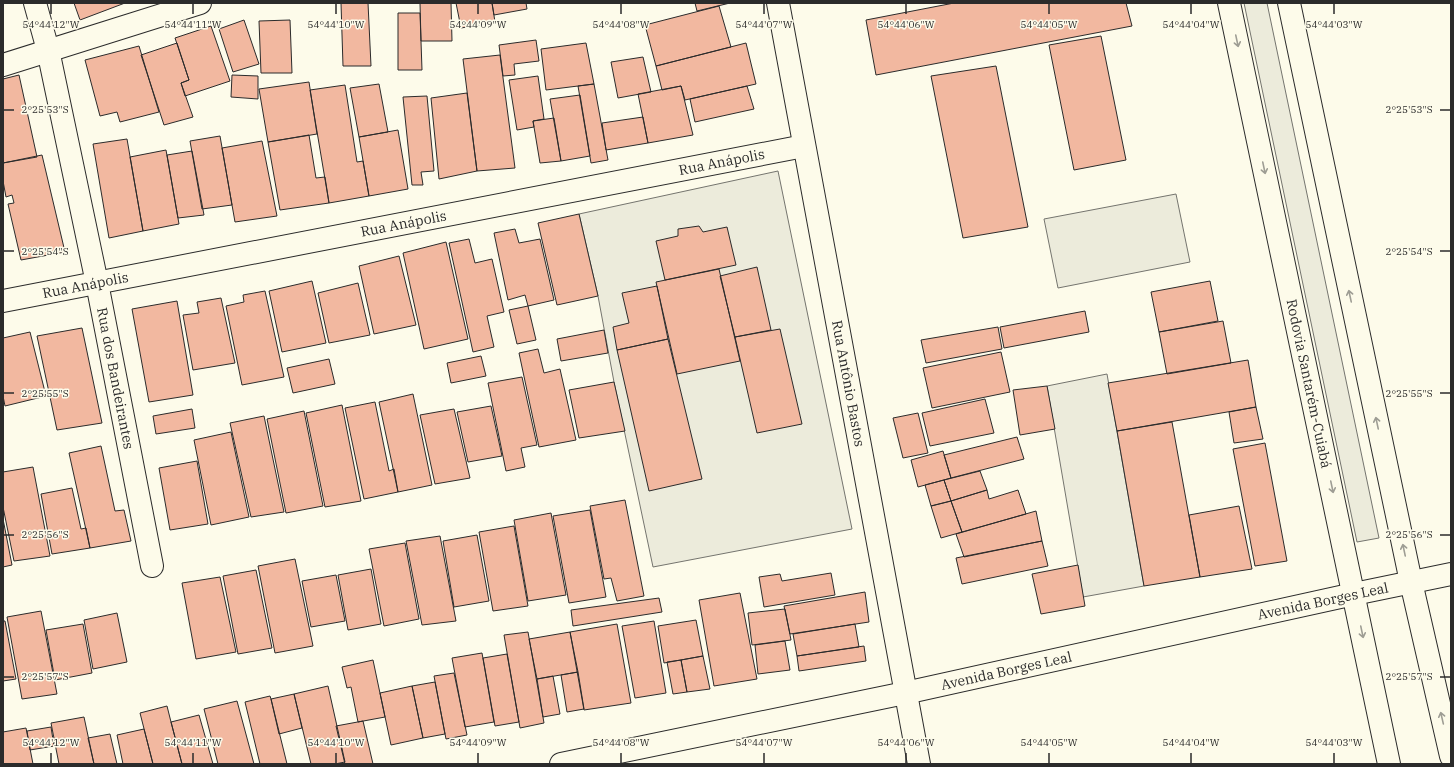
<svg xmlns="http://www.w3.org/2000/svg" width="1454" height="767" font-family="'IBM Plex Serif',serif">
<rect width="100%" height="100%" fill="#fdfbea"/>
<path fill="#ecebdb" stroke="#74746e" d="M1244,3H1267L1379,538L1357,542Z
M778,171L852,529L653,567L614,382L598,296L579,214Z
M1176,194L1190,262L1058,288L1044,219Z
M1107,374L1144,586L1083,597L1047,386Z"/>
<path fill="#f2b8a0" stroke="#2b2b2b" d="M74,3H125L80,20Z
M341,3H368L371,66H343Z
M420,3H451L452,41H421Z
M456,3H492L495,22L461,28Z
M492,3H526L527,9L494,15Z
M695,3H730L697,11Z
M954,3H1126L1132,26L876,75L866,20Z
M719,6L731,47L656,66L645,25Z
M398,13H420L422,70H398Z
M244,20L259,64L233,72L219,29Z
M290,20L292,73H261L259,21Z
M211,26L230,81L185,96L181,83L189,80L175,38Z
M1101,36L1126,160L1074,170L1049,45Z
M536,40L539,61L514,64L515,75L503,76L499,45Z
M177,43L189,80L181,83L193,117L164,125L141,55Z
M586,43L594,84L546,90L541,49Z
M746,43L756,84L685,100L681,86L662,90L656,66Z
M139,46L159,112L120,122L117,112L100,116L85,60Z
M500,55L515,168L477,171L463,59Z
M643,57L651,92L618,98L611,62Z
M996,66L1028,227L963,238L931,76Z
M19,75L37,157L3,163V79Z
M232,75L258,76V99L231,97Z
M538,76L544,119L533,121L534,127L517,130L509,80Z
M309,82L317,134L268,142L259,89Z
M379,84L388,132L359,137L350,88Z
M594,84L608,160L591,163L578,86Z
M345,85L357,162L363,161L369,196L329,203L310,90Z
M681,86L693,135L648,143L638,94Z
M747,86L754,109L695,122L690,99Z
M467,93L477,171L439,179L431,98Z
M580,95L590,156L561,161L550,99Z
M427,96L434,171L421,172L423,185H412L403,97Z
M643,117L648,143L606,150L602,123Z
M554,118L561,161L540,163L533,121Z
M398,130L408,189L369,196L359,137Z
M309,135L316,178L325,177L329,203L280,210L268,142Z
M220,136L232,205L202,209L190,141Z
M127,139L143,231L109,238L93,144Z
M262,141L277,216L235,222L222,148Z
M166,150L179,224L143,231L130,157Z
M192,151L204,215L178,218L167,155Z
M42,155L65,252L21,260L8,204L14,203L12,195L6,197L3,181V163Z
M579,214L598,296L557,305L538,223Z
M699,226L703,232L727,227L736,265L665,280L656,241L678,236V229Z
M515,229L519,243L540,239L554,300L528,306L525,295L508,300L494,233Z
M469,239L475,263L492,259L504,312L487,316L494,347L473,352L449,243Z
M446,242L468,339L424,349L403,253Z
M399,256L416,325L374,334L359,266Z
M757,267L771,330L735,337L720,276Z
M719,269L740,361L677,374L656,282Z
M312,281L326,343L282,352L269,291Z
M1210,281L1218,321L1159,332L1151,292Z
M358,283L370,335L329,343L318,293Z
M657,286L668,339L617,350L613,327L629,323L622,293Z
M265,291L284,377L242,385L226,306L244,302L243,295Z
M221,298L235,363L193,370L183,315L199,313L197,302Z
M177,301L193,395L149,402L132,309Z
M528,306L536,340L517,344L509,310Z
M1085,311L1089,332L1004,348L1000,327Z
M1223,321L1231,363L1167,374L1159,332Z
M998,327L1002,349L926,363L921,340Z
M82,328L102,423L57,430L37,336Z
M780,329L802,424L757,433L735,337Z
M604,330L608,353L561,361L557,339Z
M30,332L46,396L5,406L3,396V338Z
M668,339L702,479L649,491L617,350Z
M538,349L544,373L560,369L576,440L539,447L519,353Z
M1001,352L1010,392L932,408L923,368Z
M481,356L486,376L451,383L447,363Z
M329,359L335,384L293,393L287,368Z
M1248,360L1256,407L1117,431L1108,383Z
M522,377L537,445L521,448L525,467L506,471L488,383Z
M614,382L625,431L579,438L569,390Z
M1047,386L1055,429L1020,435L1013,390Z
M413,394L432,485L398,492L379,402Z
M985,399L994,433L930,446L922,413Z
M375,402L389,471L394,469L398,492L364,499L345,408Z
M342,405L361,501L325,507L306,413Z
M491,406L502,456L468,462L457,412Z
M1256,407L1263,439L1234,443L1229,412Z
M192,409L195,428L156,434L153,416Z
M454,409L470,478L435,484L420,415Z
M304,411L323,506L286,513L267,419Z
M918,413L928,453L903,458L893,418Z
M264,416L284,512L251,517L230,423Z
M1172,422L1200,577L1144,586L1117,431Z
M231,432L249,517L211,525L194,440Z
M1017,437L1024,459L951,478L944,455Z
M1265,443L1287,561L1255,566L1233,449Z
M101,446L115,511L124,510L131,541L90,548L69,453Z
M943,451L951,478L918,487L911,460Z
M197,461L208,524L170,530L159,468Z
M33,467L50,556L14,561L3,507V472Z
M980,471L987,490L951,501L944,480Z
M944,480L951,501L931,506L925,485Z
M72,488L81,529L86,528L90,548L52,554L41,494Z
M987,490L989,499L1018,490L1026,514L962,532L951,501Z
M625,500L644,596L617,601L611,578L604,579L590,506Z
M951,501L962,532L941,538L931,506Z
M1239,506L1252,569L1200,577L1189,515Z
M590,510L606,597L569,603L553,516Z
M1036,511L1042,541L964,557L956,534Z
M551,513L566,595L528,601L514,520Z
M3,519L12,565L3,567Z
M514,526L528,606L493,611L479,532Z
M477,535L489,601L454,607L443,541Z
M440,536L456,621L422,625L406,541Z
M1042,541L1048,566L962,584L956,558Z
M405,543L419,619L384,626L369,549Z
M295,559L313,646L275,653L258,566Z
M1078,565L1085,606L1041,614L1032,574Z
M371,569L381,624L348,630L338,575Z
M256,570L272,648L238,654L223,576Z
M831,573L835,595L764,607L759,577L780,574L782,581Z
M336,575L345,621L311,627L302,581Z
M220,577L236,652L196,659L182,583Z
M865,592L869,622L790,634L784,606Z
M740,593L757,679L714,686L699,600Z
M659,598L662,612L573,626L571,610Z
M785,609L791,640L752,645L748,613Z
M41,611L57,694L22,699L7,617Z
M117,613L127,662L93,669L84,620Z
M696,620L703,656L664,663L658,626Z
M3,621H5L16,679L3,681Z
M654,621L666,693L635,698L622,626Z
M83,624L92,673L55,680L46,630Z
M617,624L631,703L584,710L570,632Z
M855,624L859,647L797,656L793,634Z
M528,632L544,723L520,728L504,635Z
M570,632L578,672L537,679L529,639Z
M785,641L790,670L758,674L755,645Z
M864,646L866,661L799,671L797,656Z
M482,653L494,722L465,727L452,658Z
M507,654L519,722L495,726L483,658Z
M703,656L710,689L687,692L681,660Z
M373,660L385,717L358,722L351,687L347,688L342,667Z
M681,660L687,692L673,694L667,662Z
M578,672L584,709L567,712L561,675Z
M454,673L467,735L446,739L434,676Z
M553,676L560,714L543,717L537,679Z
M435,682L445,734L423,738L412,686Z
M328,686L345,762L335,764H311L294,694Z
M412,686L423,738L391,745L380,693Z
M294,694L302,728L279,734L271,699Z
M270,696L271,699L287,764H260L245,702Z
M237,701L254,764H218L204,709Z
M167,706L171,722L182,764H153L140,713Z
M199,715L213,764H182L171,722Z
M84,717L94,764H59L51,723Z
M363,721L373,764H345L336,726Z
M51,727L54,746L30,750L27,731Z
M26,728L33,764H3V732Z
M144,729L153,764H123L117,735Z
M110,734L117,764H94L88,738Z"/>
<g fill="none" stroke-linecap="round" stroke-linejoin="round">
<defs>
<g id="minor">
<path id="s1" d="M35,3L48,50L97,283L152,566"/>
<path id="s2" d="M778,3L919,764"/>
<path d="M3,65L200,3"/>
<path id="s3" d="M3,301L804,146"/>
</g>
<g id="tertiary">
<path id="s4" d="M561,764L905,693L1354,594"/>
</g>
<path id="secondary" d="M1354,594L1451,574"/>
<g id="trunk">
<path id="s5" d="M1229,3L1389,764"/>
<path d="M1289,3L1411,582L1451,756"/>
</g>
</defs>
<use href="#minor" stroke="#2b2b2b" stroke-width="24"/>
<use href="#tertiary" stroke="#2b2b2b" stroke-width="24"/>
<use href="#secondary" stroke="#2b2b2b" stroke-width="24"/>
<use href="#trunk" stroke="#2b2b2b" stroke-width="24"/>
<use href="#minor" stroke="#fdfbea" stroke-width="22"/>
<use href="#tertiary" stroke="#fdfbea" stroke-width="22"/>
<use href="#secondary" stroke="#fdfbea" stroke-width="22"/>
<use href="#trunk" stroke="#fdfbea" stroke-width="22"/>
</g>
<defs><path id="oneway-shaft" d="M-6 0H5M1.5-3L5.5 0L1.5 3" fill="none" stroke-width="1.6" stroke-linecap="round" stroke-linejoin="round"/></defs>
<g stroke="#9e9d94">
<use href="#oneway-shaft" transform="translate(1237 41) rotate(78)"/>
<use href="#oneway-shaft" transform="translate(1264 168) rotate(78)"/>
<use href="#oneway-shaft" transform="translate(1350 296) rotate(-102)"/>
<use href="#oneway-shaft" transform="translate(1377 423) rotate(-102)"/>
<use href="#oneway-shaft" transform="translate(1332 487) rotate(78)"/>
<use href="#oneway-shaft" transform="translate(1404 550) rotate(-102)"/>
<use href="#oneway-shaft" transform="translate(1362 632) rotate(78)"/>
<use href="#oneway-shaft" transform="translate(1442 718) rotate(-103)"/>
</g>
<path fill="none" stroke="#2b2b2b" stroke-width="1.5" d="M51,4V14M193,4V14M336,4V14M478,4V14M621,4V14M764,4V14M906,4V14M1049,4V14M1191,4V14M1334,4V14M4,110H14M1440,110H1450M4,251H14M1440,251H1450M4,393H14M1440,393H1450M4,535H14M1440,535H1450M4,677H14M1440,677H1450M51,753V763M193,753V763M336,753V763M478,753V763M621,753V763M764,753V763M906,753V763M1049,753V763M1191,753V763M1334,753V763"/>
<g text-anchor="middle" dominant-baseline="central" stroke-width="3" stroke-linejoin="round" paint-order="stroke">
<g font-size="14" fill="#2b2b2b" stroke="#fdfbea">
<text stroke="none"><textPath href="#s3" startOffset="732">Rua Anápolis</textPath></text>
<text stroke="none"><textPath href="#s3" startOffset="408">Rua Anápolis</textPath></text>
<text stroke="none"><textPath href="#s3" startOffset="84">Rua Anápolis</textPath></text>
<text stroke="none"><textPath href="#s1" startOffset="384">Rua dos Bandeirantes</textPath></text>
<text stroke="none"><textPath href="#s5" startOffset="389">Rodovia Santarém-Cuiabá</textPath></text>
<text stroke="none"><textPath href="#s2" startOffset="387">Rua Antônio Bastos</textPath></text>
<text transform="translate(1323 601) rotate(-12)">Avenida Borges Leal</text>
<text stroke="none"><textPath href="#s4" startOffset="455">Avenida Borges Leal</textPath></text>
</g>
</g>
<g font-size="10" text-anchor="middle" fill="#2b2b2b" stroke="#fdfbea" stroke-width="3" stroke-linejoin="round" paint-order="stroke">
<text x="51" y="28">54°44'12"W</text>
<text x="193" y="28">54°44'11"W</text>
<text x="336" y="28">54°44'10"W</text>
<text x="478" y="28">54°44'09"W</text>
<text x="621" y="28">54°44'08"W</text>
<text x="764" y="28">54°44'07"W</text>
<text x="906" y="28">54°44'06"W</text>
<text x="1049" y="28">54°44'05"W</text>
<text x="1191" y="28">54°44'04"W</text>
<text x="1334" y="28">54°44'03"W</text>
<text x="45" y="113">2°25'53"S</text>
<text x="1409" y="113">2°25'53"S</text>
<text x="45" y="255">2°25'54"S</text>
<text x="1409" y="255">2°25'54"S</text>
<text x="45" y="397">2°25'55"S</text>
<text x="1409" y="397">2°25'55"S</text>
<text x="45" y="538">2°25'56"S</text>
<text x="1409" y="538">2°25'56"S</text>
<text x="45" y="680">2°25'57"S</text>
<text x="1409" y="680">2°25'57"S</text>
<text x="51" y="746">54°44'12"W</text>
<text x="193" y="746">54°44'11"W</text>
<text x="336" y="746">54°44'10"W</text>
<text x="478" y="746">54°44'09"W</text>
<text x="621" y="746">54°44'08"W</text>
<text x="764" y="746">54°44'07"W</text>
<text x="906" y="746">54°44'06"W</text>
<text x="1049" y="746">54°44'05"W</text>
<text x="1191" y="746">54°44'04"W</text>
<text x="1334" y="746">54°44'03"W</text>
</g>
<rect width="1454" height="767" fill="none" stroke="#2b2b2b" stroke-width="8"/>
</svg>
